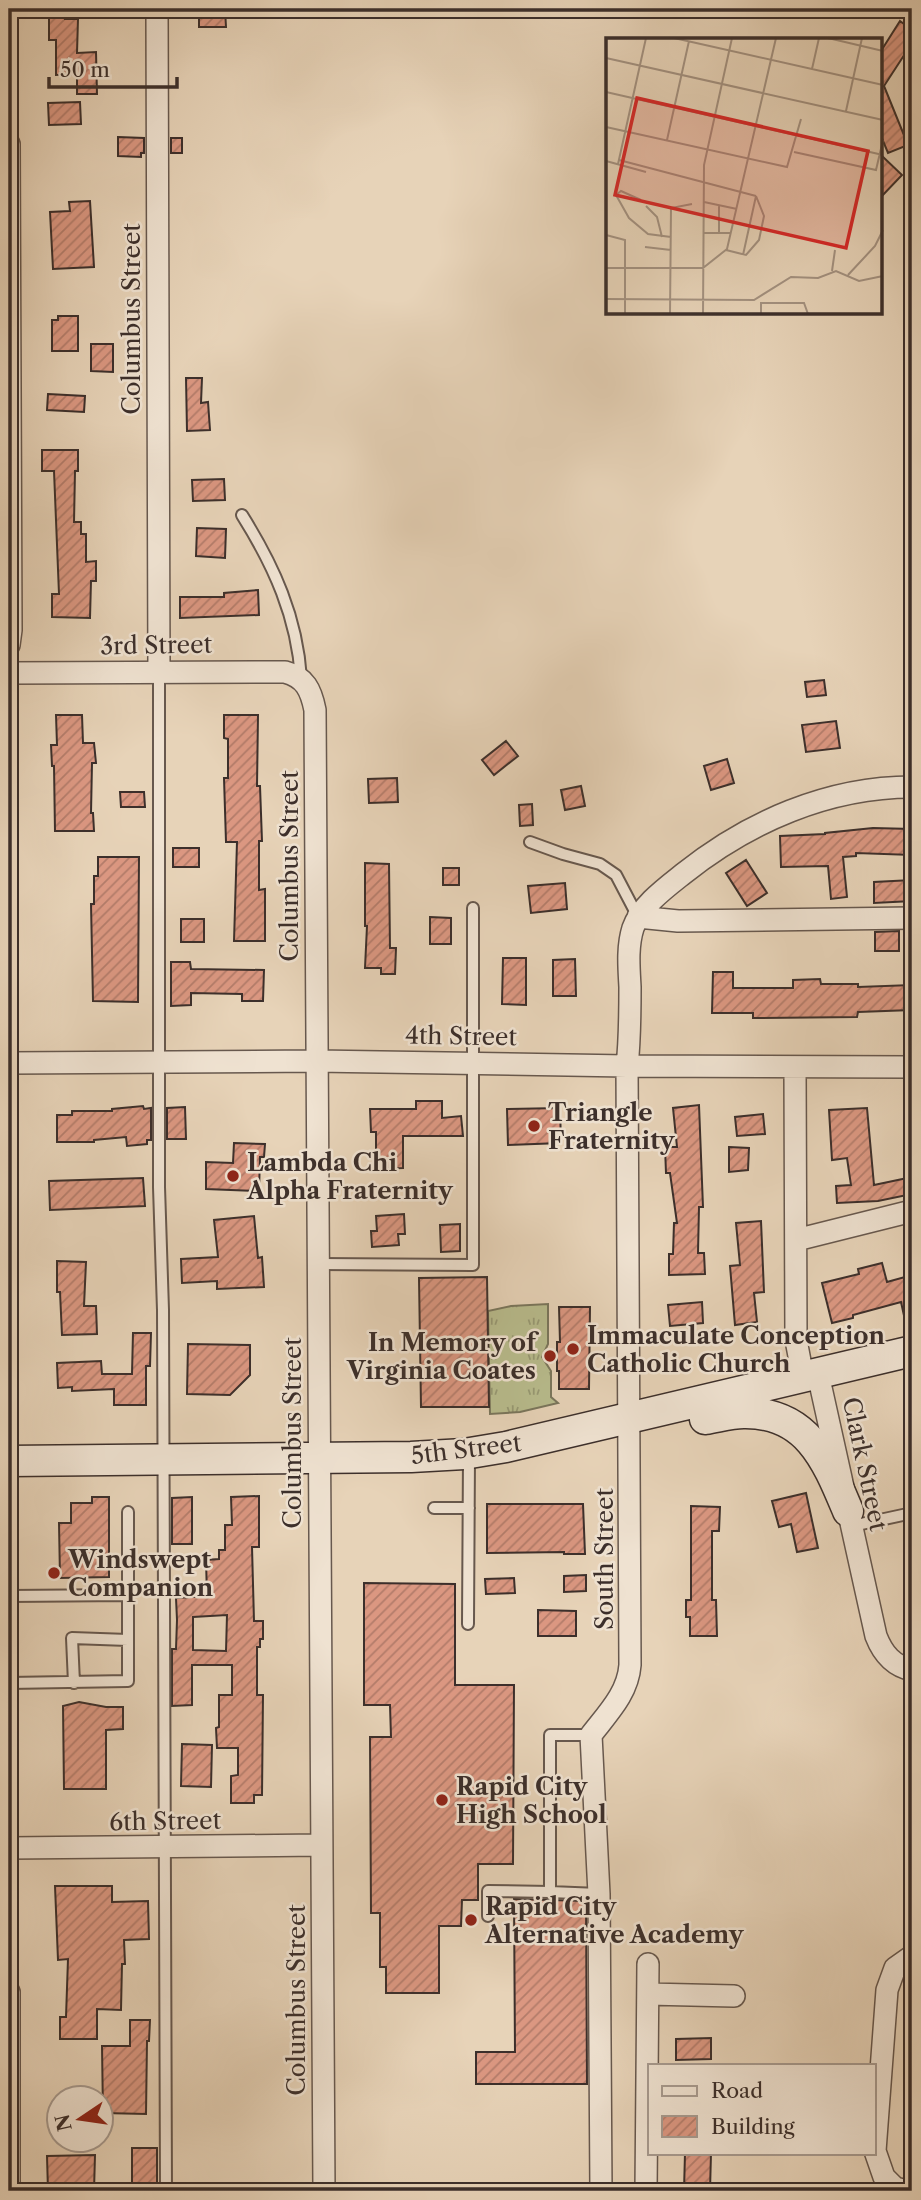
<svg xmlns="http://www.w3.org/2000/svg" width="921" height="2200" font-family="'Libre Caslon Text',serif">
<defs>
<pattern id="grass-tufts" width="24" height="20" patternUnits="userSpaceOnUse" patternTransform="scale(1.75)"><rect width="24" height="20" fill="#b8bc8d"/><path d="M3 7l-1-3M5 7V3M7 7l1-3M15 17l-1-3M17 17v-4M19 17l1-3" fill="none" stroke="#979973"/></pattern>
<pattern id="building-hatch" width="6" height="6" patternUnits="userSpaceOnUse" patternTransform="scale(1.75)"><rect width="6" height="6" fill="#db9781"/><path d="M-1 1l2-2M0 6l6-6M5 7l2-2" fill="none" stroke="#b37c6a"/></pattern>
</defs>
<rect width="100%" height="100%" fill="#e7d3b8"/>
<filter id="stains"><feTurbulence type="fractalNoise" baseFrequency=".00286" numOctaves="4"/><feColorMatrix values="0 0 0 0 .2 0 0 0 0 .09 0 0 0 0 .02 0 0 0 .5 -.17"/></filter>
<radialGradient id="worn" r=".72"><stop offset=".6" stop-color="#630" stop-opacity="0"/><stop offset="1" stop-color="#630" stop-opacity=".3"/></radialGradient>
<path fill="url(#grass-tufts)" stroke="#7a765c" stroke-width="2" d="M548,1304V1344L542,1357L551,1371V1397L558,1403L520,1412L490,1414L488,1311L511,1306Z"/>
<path fill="url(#building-hatch)" stroke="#3c2f2b" stroke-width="2" fill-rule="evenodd" d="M49,9H65V19H78L77,53L96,52L97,94H77V74L56,75V40H49Z
M199,9H225L226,27H199Z
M900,21L912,30V43L884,86L908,145L888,153L881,136V51Z
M80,102L81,124L49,125L48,103Z
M118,137L144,138V153H141V157L118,156Z
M171,138H182V153H171Z
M881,155L902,175L881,197Z
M90,201L94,267L53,269L50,212L70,211L69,202Z
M58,316H78V351H52V320H58Z
M91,344H113V372L91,371Z
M186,378H202L201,403L208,402L210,430L187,431Z
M48,394L85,396L84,412L47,410Z
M42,450H78V471H75L74,522H81V534H86V562L96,561V581H91L90,618L52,617V594H59L54,471H42Z
M224,479L225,500L193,501L192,480Z
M197,528L226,529L225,558L196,556Z
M258,590L259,615L180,618V597H224V593Z
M824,680L826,695L807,697L805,682Z
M56,715H82L83,743H94L96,763H92L91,813H93L94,831H55L54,766H52L51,745H57Z
M224,715H258L257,786H260L262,841H259V890L265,889V941H234L237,842H226L224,778H228V739L224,738Z
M836,721L840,748L806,752L802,725Z
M506,741L518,756L494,775L482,760Z
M727,759L734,783L711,790L704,766Z
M397,778L398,802L369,803L368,779Z
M581,786L585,806L565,810L561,790Z
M120,792H144L145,807H121Z
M532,804L533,825L520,826L519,805Z
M873,828L912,829V855L856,853V856L843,857L847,897L831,899L828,866L781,867L780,836L825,834V833Z
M173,848H199V867H173Z
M98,857H139L138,1002L93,1001L91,904H94V876H98Z
M746,860L767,893L747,906L726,873Z
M365,863L389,864L390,948H396L395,974H381V968H365L367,926H365Z
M443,868H459V885H443Z
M912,880V901L874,903V882Z
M565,883L567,909L531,913L528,886Z
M430,917L451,918V944H430Z
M181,919H204V942H181Z
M899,931V951H875V932Z
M503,958H526V1005L502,1004Z
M575,959L576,996H553V960Z
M171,962H190L191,969L264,970L263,1001H242V994L191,993V1005L171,1006Z
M713,972H733V988H793V980L820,979L821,984H858V987L912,985V1010L858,1012L857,1017L753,1018V1013H712Z
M416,1101H442V1118L461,1116L463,1136H403V1168L376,1169V1132H371L370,1109H416Z
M699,1105L703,1207H699L698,1253H704L705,1274L669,1275V1254H673L674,1223H677L670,1173H666L665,1147H677L673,1108Z
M143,1106L144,1109L151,1108V1140H147V1144L127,1146L126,1137L94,1140V1142H57V1115H72V1111H112V1109Z
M185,1107L186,1139H167V1108Z
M560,1108L561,1143L508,1145L507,1109Z
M867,1108L874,1185L912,1177V1194L878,1201L837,1203L836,1186L851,1185L847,1158L832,1160L829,1110Z
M763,1114L765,1134L737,1136L735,1117Z
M234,1143L265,1144L264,1157H260L259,1191L206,1189V1162L233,1163Z
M729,1147L749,1148L748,1170L729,1172Z
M143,1178L145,1206L50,1210L49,1181Z
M404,1214L405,1234H398L399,1245L372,1247L371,1231H377L376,1216Z
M254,1216L258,1258L262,1257L264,1287L217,1289V1281L182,1283L181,1259L218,1257L214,1220Z
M761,1221L764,1292L754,1293L757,1322L735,1325L730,1266L740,1265L736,1223Z
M460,1224V1251L441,1252L440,1225Z
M57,1261L86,1262L84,1306H96L97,1334L62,1335L60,1292H57Z
M882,1263L887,1282L912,1275V1328L907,1329L901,1302L853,1315V1318L832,1323L822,1283L859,1274L858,1269Z
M487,1277L489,1407H421L419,1278Z
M702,1302L703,1323L670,1326L668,1305Z
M559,1307H590L589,1389H559V1371H557V1342H560Z
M133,1333H151L150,1366H146V1405H114V1389L72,1391V1387L58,1388L57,1363L101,1361L102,1374H132Z
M188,1344L250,1345V1375L230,1395L187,1394Z
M806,1493L818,1548L797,1552L791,1524L779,1527L772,1501Z
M259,1496V1547H252L254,1621H263V1639H260V1647H257V1695H263L262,1795H254V1803H231V1776L238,1775V1748H217L216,1728L219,1727V1695H232V1665H192V1705L172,1706V1649H176L177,1620L176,1598L207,1596L206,1560L219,1559V1550H225V1525H232L231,1497ZM227,1615L226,1651L193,1650V1617Z
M92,1497H109V1577L60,1578L59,1523H71V1503H92Z
M192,1497V1544H172V1498Z
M487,1504H583L585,1554H564V1552L487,1553Z
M691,1506L720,1507L719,1531H712V1600H716L717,1636H690V1617H686V1600H691Z
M586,1575V1591L564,1592V1576Z
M514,1578L515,1593L486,1594L485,1579Z
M364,1583L455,1584V1685H514L513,1864H478V1900H462L461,1926H439V1993H386V1967H380V1913H371L370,1737H391L390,1705H364Z
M538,1610L576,1611V1636H538Z
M79,1702L106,1707H123V1729L106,1730V1789H64L63,1706Z
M182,1744L212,1745L211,1787L181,1786Z
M55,1886H112V1902L148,1901L149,1939L124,1940L125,1964H122L121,2010L97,2009V2039H60V2017H66L68,1959L58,1960Z
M514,1899L586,1901L587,2084H476V2052H515Z
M130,2020H150L149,2041H147L146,2114L103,2113L102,2046H130Z
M711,2038V2059L676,2060V2039Z
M132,2148H157V2191H132Z
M685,2153H711L710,2191H684Z
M95,2155L94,2191H48L47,2156Z"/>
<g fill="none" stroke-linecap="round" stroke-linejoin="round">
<defs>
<path id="service" d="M242,515C274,566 297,617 301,678
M159,672V1187L163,1310L166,2191
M530,842L563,854L600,864L616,875L638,917
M318,1264L473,1265V908
M434,1508H469
M852,1526L912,1513
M9,1596L128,1595
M468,1624L469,1456
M9,1683L128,1681V1640
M74,1683L72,1638L128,1640V1512
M550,1892L599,1894
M488,1916V1891L550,1892V1735H591"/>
<path id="minor" d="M157,9L159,672
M9,144L11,630L9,645
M9,673L285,672C305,677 311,690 315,710L324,2191
M638,917L678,921L912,918
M9,1063L316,1061L627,1066L912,1067
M795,1068L796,1340L803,1377
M796,1240L912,1211
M818,1374L876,1636C883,1654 893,1666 912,1670
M9,1848L321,1845
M9,1992V2191
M648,1994L734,1996
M601,2191L599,1894L591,1735C608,1713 628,1693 630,1665L627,1066C630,1040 630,1014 630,987C629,968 627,947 633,928C641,906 664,889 683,874C748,822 828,787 912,787
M646,2191L648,1964
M907,2191L895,2188L884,2177L875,2151L887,1990L895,1968L912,1956"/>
<path id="secondary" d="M705,1419C718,1417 731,1413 744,1413C808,1412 827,1461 848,1511
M9,1461L411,1457L464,1454L506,1447L912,1351"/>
</defs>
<use href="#service" stroke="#67584e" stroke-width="14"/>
<use href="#minor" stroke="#67584e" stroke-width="24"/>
<use href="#secondary" stroke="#3c2f2b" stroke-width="33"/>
<use href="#service" stroke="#efe2d1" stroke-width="10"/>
<use href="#minor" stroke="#efe2d1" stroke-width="21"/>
<use href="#secondary" stroke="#efe2d1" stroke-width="30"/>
</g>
<g fill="#8f2418" stroke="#efe2d1" stroke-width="2.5">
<circle cx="534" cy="1126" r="7"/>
<circle cx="233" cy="1176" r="7"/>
<circle cx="573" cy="1349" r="7"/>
<circle cx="550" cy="1356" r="7"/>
<circle cx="54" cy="1573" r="7"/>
<circle cx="442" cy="1800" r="7"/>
<circle cx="471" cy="1920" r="7"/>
</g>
<g text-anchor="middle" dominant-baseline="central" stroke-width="5" stroke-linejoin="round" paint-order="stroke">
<g font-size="24" fill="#3c2f2b" stroke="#efe2d1">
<text transform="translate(131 319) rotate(-90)">Columbus Street</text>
<text transform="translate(156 645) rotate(-1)">3rd Street</text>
<text transform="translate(289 866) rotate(-90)">Columbus Street</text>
<text transform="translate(461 1036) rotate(1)">4th Street</text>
<text transform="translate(292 1433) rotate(-90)">Columbus Street</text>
<text transform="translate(466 1449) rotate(-7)">5th Street</text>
<text transform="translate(865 1464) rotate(78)">Clark Street</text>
<text transform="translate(604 1559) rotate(-90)">South Street</text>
<text transform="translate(165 1821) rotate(-1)">6th Street</text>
<text transform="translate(296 2000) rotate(-90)">Columbus Street</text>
</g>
<g font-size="24" font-weight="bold" fill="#3c2f2b" stroke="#efe2d1" text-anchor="start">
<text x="548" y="1112">Triangle<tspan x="548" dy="28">Fraternity</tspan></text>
<text x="247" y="1162">Lambda Chi<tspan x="247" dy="28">Alpha Fraternity</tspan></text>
<text x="587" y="1335">Immaculate Conception<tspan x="587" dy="28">Catholic Church</tspan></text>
<text x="536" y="1342" text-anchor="end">In Memory of<tspan x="536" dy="28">Virginia Coates</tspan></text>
<text x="68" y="1559">Windswept<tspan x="68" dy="28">Companion</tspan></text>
<text x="456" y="1786">Rapid City<tspan x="456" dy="28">High School</tspan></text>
<text x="485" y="1906">Rapid City<tspan x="485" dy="28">Alternative Academy</tspan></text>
</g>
</g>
<g transform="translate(606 38)">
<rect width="276" height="276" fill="#e7d3b8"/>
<path fill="none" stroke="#a39180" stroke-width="2" d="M68,0L277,47M222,0L277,13M0,20L277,82M206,31L213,0M0,54L277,117M240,73L256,0M0,89L181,129L195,81M61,102L83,3M188,114L270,132L277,102M13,122L150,158M0,123L40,134M12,126L40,0M35,162L15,153L10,157L23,180L42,196L65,199M98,164L131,171M113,167V195M40,168L51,179L56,199M98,195H125M0,197L19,202V276M39,209L65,212M120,212L140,217L153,202L158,178L150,158M137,217L150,158M0,230H97L121,211L170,0M226,233L229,212M242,237L269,208L277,192M0,261L148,262L185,239L212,240L230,233L253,243L277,238M64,276L65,170L86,166M97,276L98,127L126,0M155,276V265H198L202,276"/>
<path fill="#d62828" fill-opacity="0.15" stroke="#d62828" stroke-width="3.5" d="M31,60L262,113L240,210L9,157Z"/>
<rect width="276" height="276" fill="none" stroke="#3c2f2b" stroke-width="3.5"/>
</g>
<rect width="921" height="2200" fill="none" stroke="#e7d3b8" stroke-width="35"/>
<rect x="10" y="10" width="900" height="2179" fill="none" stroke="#3c2f2b" stroke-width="3.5"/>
<rect x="18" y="18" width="886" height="2165" fill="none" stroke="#3c2f2b" stroke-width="2"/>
<rect x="648" y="2064" width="228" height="91" fill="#efe2d1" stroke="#a79a8f" stroke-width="2"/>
<rect x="662" y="2086" width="35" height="10" fill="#efe2d1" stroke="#a79a8f" stroke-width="2"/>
<text x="711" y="2098" font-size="21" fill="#3c2f2b">Road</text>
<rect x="662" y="2116" width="35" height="21" fill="url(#building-hatch)" stroke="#a79a8f" stroke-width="2"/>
<text x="711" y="2134" font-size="21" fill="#3c2f2b">Building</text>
<g transform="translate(80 2119) rotate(257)"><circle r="33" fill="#efe2d1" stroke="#a79a8f" stroke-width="2"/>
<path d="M0-5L12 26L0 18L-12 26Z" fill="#8f2418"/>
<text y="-10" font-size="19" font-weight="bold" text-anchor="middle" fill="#3c2f2b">N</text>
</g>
<path d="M49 77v10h128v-10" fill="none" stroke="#3c2f2b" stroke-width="3.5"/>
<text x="60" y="77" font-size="21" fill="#3c2f2b" stroke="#efe2d1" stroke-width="5" paint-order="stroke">50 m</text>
<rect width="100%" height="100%" filter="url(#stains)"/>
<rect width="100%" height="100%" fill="url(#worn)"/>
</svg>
